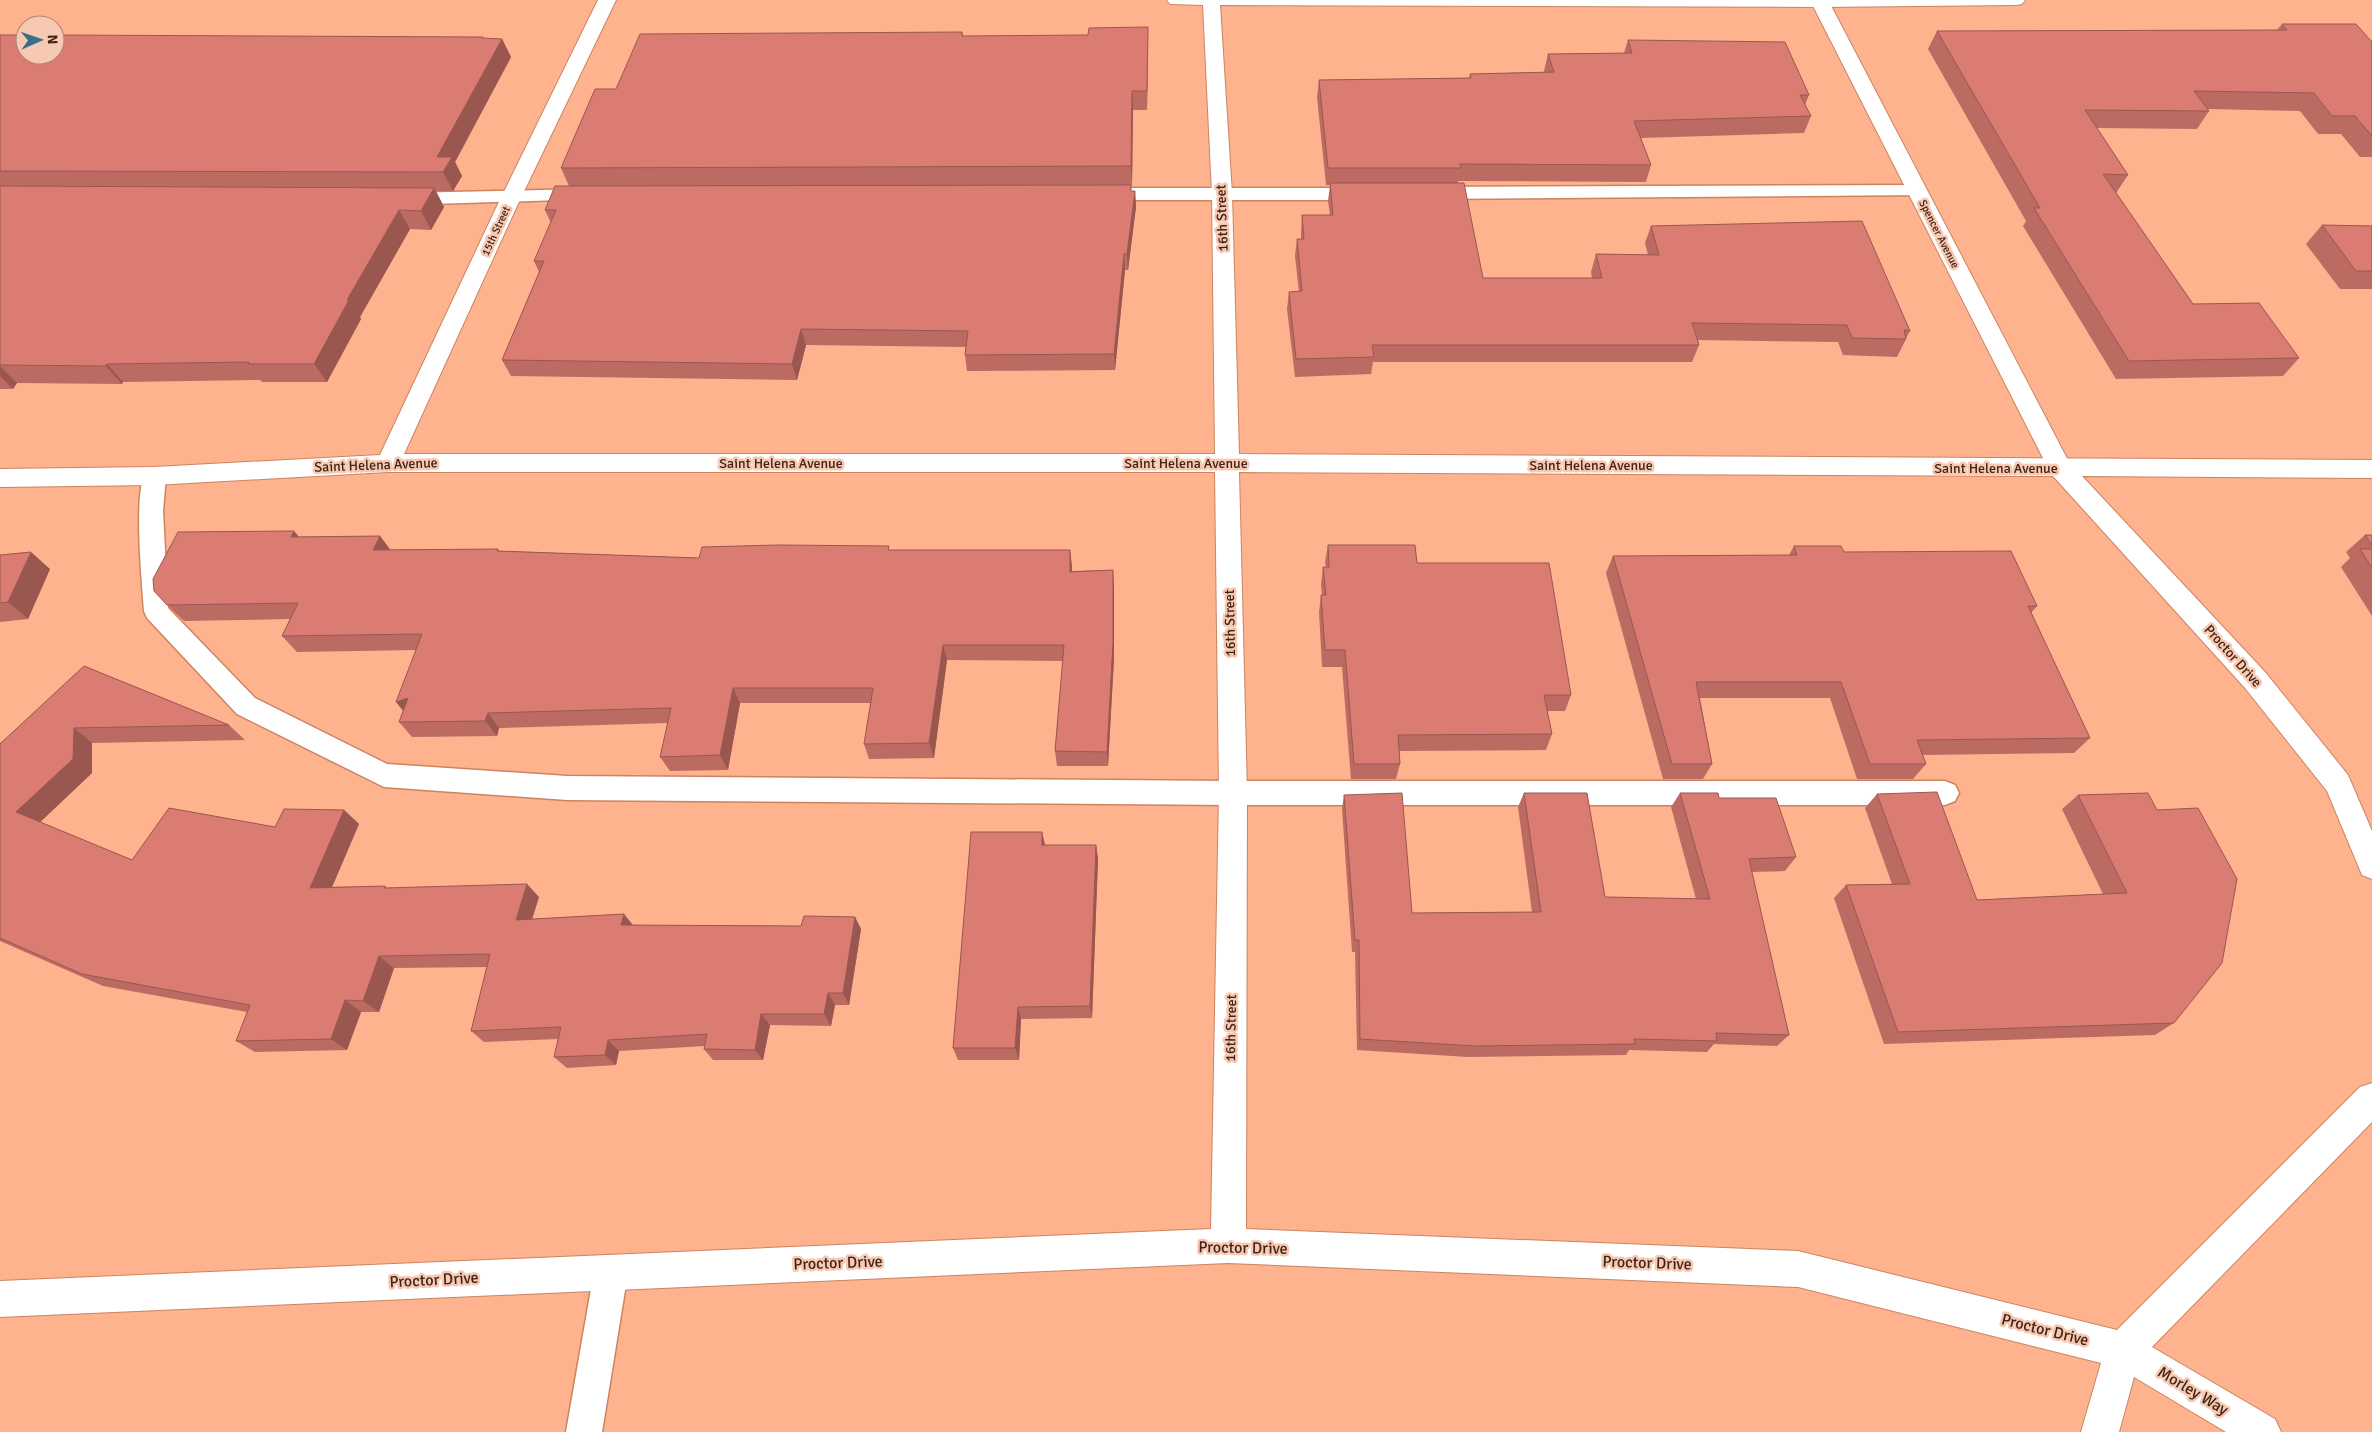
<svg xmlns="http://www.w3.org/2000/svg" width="2372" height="1432" font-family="Signika,sans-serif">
<rect width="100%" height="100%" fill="#feb28e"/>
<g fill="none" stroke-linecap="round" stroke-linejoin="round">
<defs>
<path id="service" d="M1917,185L1924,187L1927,191L1924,195L1430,199L1423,197L1420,193L1423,189L1430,187Z
M1100,188H1364L1371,190L1374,194L1371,198L1364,200H1100L1093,198L1090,194L1093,190Z
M586,189L593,191L596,195L593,199L403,205L396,203L393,199L396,195L403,193Z
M154,468L162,470L166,476L163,511L168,608L255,698L387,764L567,776L1233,781H1945L1955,785L1959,793L1955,801L1945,805H1233L567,800L384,787L237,714L147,618L144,611C142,581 133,493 146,470Z
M611,1255L623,1260L628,1272L602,1432H566L594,1272L599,1260Z"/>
<path id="minor" d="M598,0H616L517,206L404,454H1215L1212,194L1203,5L1170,4L1167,0H2025L2022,4L2016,5L1820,7L1220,5L1232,194L1239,454L2372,460V478L2082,476L2265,672L2348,775L2372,831V879L2362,875L2327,791L2245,688L2053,476L1239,472L1247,793L1246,1229L1798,1251L2117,1330L2360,1087L2372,1083V1122L2152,1347L2275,1419L2281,1432H2226L2134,1377L2119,1432H2081L2101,1363L1798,1287L1228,1263L0,1317V1281L1211,1229L1219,793L1215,472H388L154,485L0,487V469L154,467L380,455L497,206Z"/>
<path id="tertiary" d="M1810,0H1828L2072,468L2068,474L2060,477L2052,474L2048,468Z"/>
</defs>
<use href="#service" stroke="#cc8460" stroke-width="3"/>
<use href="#minor" stroke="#cc8460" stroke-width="2"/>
<use href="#tertiary" stroke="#cc8460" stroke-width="2"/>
<use href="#service" fill="#fff" fill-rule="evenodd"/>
<use href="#minor" fill="#fff" fill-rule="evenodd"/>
<use href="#tertiary" fill="#fff" fill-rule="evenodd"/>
</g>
<path fill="#bc6b63" d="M2282,24L2372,42V157H2360L2341,134H2318L2300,111L2208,109L2209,111L2197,129L2097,128L2128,175L2116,193L2193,304L2299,358L2283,376L2116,379L2023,226L2026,221L1928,49L1937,31L2277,30Z
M962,32L963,36L1148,46L1147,110H1133L1132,185H1131V191H1135L1136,207L1128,270H1125L1115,370L967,371L965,355L966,347L806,345L797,380L511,376L502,360L539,272L534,261L551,223L545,210L569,186L561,168Z
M0,35L502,39L511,57L455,162L462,176L453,191H436L444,207L431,230L410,229L360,317L361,319L327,382H262L260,380L123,382L122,384L17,383L13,389H0Z
M1628,40L1809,95L1805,105L1811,116L1804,133L1641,138L1651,165L1646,182L1458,181V183L1483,278H1592L1591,272L1596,254L1648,255L1645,243L1651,226L1910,331L1906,338V339L1897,357L1843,355L1838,342L1698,340L1699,345L1692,362H1373L1371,374L1295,377L1287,309L1289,292H1299L1295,256L1297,239H1301V233L1302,215H1330L1328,201L1330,185H1326L1317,97L1319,80L1469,78L1470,74L1544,72V71L1548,54L1624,53Z
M2322,225L2372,226V289H2340L2306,244Z
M2365,535H2372V616L2341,567L2350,558L2346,552Z
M380,536L390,550L498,549L499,551L699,558L890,550H1070L1072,571L1113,570L1114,587V658L1108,766H1057L1055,751L1063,661L947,660L934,758L869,759L864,744L871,703H740L728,770L670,771L660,757L668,723L499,728L497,736L412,737L399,722L403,711L396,702L416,650L297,652L282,636L290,619L184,621L167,605L300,537Z
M1328,545L1417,563L1571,695L1565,711H1547L1552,734L1546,750L1399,751L1400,764L1396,779H1351L1342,667H1322L1319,612L1321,595H1322L1321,584L1323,567H1326L1325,562Z
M1794,546L1844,552L2037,606L2031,613L2090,738L2074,753L1923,755L1926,764L1913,779H1857L1830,698H1700L1712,764L1703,779H1663L1606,573L1613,556L1789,555Z
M0,555L50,569L28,619L0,622Z
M84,666L229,725L245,740L92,743V773L40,822L132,860L275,827L344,810L359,824L332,887L385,886L387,888L539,897L532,919L624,914L633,925L801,926L855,917L861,929L849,1005H835L831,1026L770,1025L763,1060H713L704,1049L705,1046L619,1051L616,1065L567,1068L554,1057L558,1039L484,1042L471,1031L487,967L394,968L379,1012H361L347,1050L255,1052L236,1041L247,1012L103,986L0,941V742L1,743Z
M1524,793L1605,897L1696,899L1671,807L1680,793L1719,798L1796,857L1785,871L1751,872L1789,1035L1777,1046L1714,1044L1707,1052L1629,1050L1626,1055L1468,1057L1357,1050L1355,952H1352L1342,809L1344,795L1412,913L1532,912L1518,807Z
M2148,793L2174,1023L2155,1035L1884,1044L1834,898L1846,885L1892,884L1865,808L1877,794L1977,900L2103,894L2062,809L2078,795Z
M1042,832L1045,845H1096L1098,859L1092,1018L1021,1019L1019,1060H958L953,1048Z"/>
<path fill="#995750" d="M1148,27V46L1147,110V91Z
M502,39L511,57L455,162L462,176L453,191L443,172L437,157Z
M1132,91L1133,110L1132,185L1131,166Z
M434,188L444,207L431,230L421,211Z
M1135,191L1136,207L1128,270L1127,254Z
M399,210L410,229L360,317L361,319L327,382L314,364L347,300Z
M1124,254L1125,270L1115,370L1114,354Z
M801,329L806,345L797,380L792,364Z
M107,364L123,382L122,384L106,366Z
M0,366L17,383L13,389L0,376Z
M294,531L308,547L291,537Z
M380,536L392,552L373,550Z
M1070,550L1072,566L1071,588L1070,572Z
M31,552L50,569L28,619L8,602Z
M1113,570L1114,587V658L1108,766L1107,752Z
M943,645L947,660L934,758L929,743Z
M733,688L740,703L728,770L720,755Z
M408,698L409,717L396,702Z
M488,713L499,728L497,736L485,721Z
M74,728L92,743V773L36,826L16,812Z
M344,810L359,824L326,901L310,888Z
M1042,832L1045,846L1042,845Z
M1096,845L1098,859L1092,1018L1090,1006Z
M527,884L539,897L528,932L516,920Z
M624,914L634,927L621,925Z
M855,917L861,929L849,1005L843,993Z
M379,956L394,968L379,1012L363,1001Z
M828,993L835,1005L831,1026L824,1014Z
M345,1000L361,1012L347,1050L331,1039Z
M1018,1007L1021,1019L1019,1060L1015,1048Z
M761,1014L770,1025L763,1060L755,1050Z
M608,1040L619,1051L616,1065L605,1055Z"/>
<path fill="#db7c73" stroke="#995750" d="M2282,24H2356L2372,42V136L2355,116H2332L2314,93L2194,91L2209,111L2085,110L2128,175L2103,174L2193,304L2259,303L2299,358L2129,361L2034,208H2040L1937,31L2287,30Z
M1148,27L1147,91H1132L1131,166L561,168L595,89H616L640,34L962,32V36L1088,35L1089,28Z
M0,35H25V55H55V35L483,37L482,38L502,39L437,157H452L443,172L0,171Z
M1628,40L1785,42L1809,95H1800L1811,116L1634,121L1651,165L1460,164L1461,168H1328L1319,80L1471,78L1470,74L1554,72L1548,54L1632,53Z
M1330,183H1464L1483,278H1602L1596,254L1659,255L1651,226L1862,221L1910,331L1904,330L1906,339L1852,338L1847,325L1692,323L1699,345H1372L1374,357L1296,359L1289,292L1302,291L1297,239H1304L1302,215H1333Z
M1131,185V191H1135L1127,254H1124L1114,354L965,355L968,331L801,329L792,364L502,360L544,261H534L556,210H545L555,186Z
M0,186L434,188L421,211L399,210L347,300H349L314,364H248L249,362L107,364L106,366L0,365Z
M2322,225L2372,226V271H2356Z
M294,531L291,537L380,536L373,550L498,549L497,551L699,558L702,547L778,545L889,546L888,550H1070V572L1113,570V642L1107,752L1055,751L1064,645H943L929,743L864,744L873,688H733L720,755L660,757L671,708L488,713L485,721L399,722L408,698L396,702L422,634L282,636L298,603L167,605L154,591L153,579L178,532Z
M2365,535H2372V545Z
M1328,545H1415L1417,563H1549L1571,695H1544L1552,734L1398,735L1400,764H1354L1345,650H1325L1321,595H1326L1323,567H1329Z
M1794,546H1841L1844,552L2011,551L2037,606H2028L2090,738L1917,740L1926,764H1870L1841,682H1696L1712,764H1672L1613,556L1797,555Z
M2360,549H2372V568Z
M31,552L8,602L0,603V555Z
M84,666L229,725L74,728L73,759L16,812L132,860L169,808L275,827L284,809L344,810L310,888L385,886L384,888L527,884L516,920L624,914L621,925L801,926L804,916L855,917L843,993H828L824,1014H761L755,1050L704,1049L707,1034L608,1040L605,1055L554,1057L561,1027L471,1031L490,954L379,956L363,1001L345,1000L331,1039L236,1041L250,1005L82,974L0,938V744Z
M1937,792L1977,900L2127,893L2078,795L2148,793L2157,810L2198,808L2237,879L2222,963L2174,1023L1898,1032L1846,885L1910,884L1877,794Z
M1402,793L1412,913L1541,912L1524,793H1587L1605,897L1710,899L1680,793H1718L1719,798H1776L1796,857L1749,859L1789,1035L1716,1033L1717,1041L1634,1039L1635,1044L1474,1046L1360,1039L1359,940H1355L1344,795Z
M971,832H1042V845H1096L1090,1006L1018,1007L1015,1048H953Z"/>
<g text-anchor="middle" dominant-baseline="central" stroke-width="5" stroke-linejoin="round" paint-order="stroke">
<g font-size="11" fill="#402314" stroke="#f7c8b2">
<text transform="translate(496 231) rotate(-65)">15th Street</text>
<text transform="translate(1939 234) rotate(63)">Spencer Avenue</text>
</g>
<g font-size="14" fill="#402314" stroke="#f7c8b2">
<text transform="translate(1222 218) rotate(-92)">16th Street</text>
<text x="781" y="463">Saint Helena Avenue</text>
<text x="1186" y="463">Saint Helena Avenue</text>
<text transform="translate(376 465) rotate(-2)">Saint Helena Avenue</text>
<text x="1591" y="465">Saint Helena Avenue</text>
<text x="1996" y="468">Saint Helena Avenue</text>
<text transform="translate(1230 623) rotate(-91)">16th Street</text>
<text transform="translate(2233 656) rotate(48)">Proctor Drive</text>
<text transform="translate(1231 1028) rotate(-89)">16th Street</text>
</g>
<g font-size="16" fill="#402314" stroke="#f7c8b2">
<text transform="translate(1243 1248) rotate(1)">Proctor Drive</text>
<text transform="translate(838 1263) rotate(-2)">Proctor Drive</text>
<text transform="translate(1647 1263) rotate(2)">Proctor Drive</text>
<text transform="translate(434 1280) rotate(-3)">Proctor Drive</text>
<text transform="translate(2045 1330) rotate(14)">Proctor Drive</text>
<text transform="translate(2193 1391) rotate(31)">Morley Way</text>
</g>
</g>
<g transform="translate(40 40) rotate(88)"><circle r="24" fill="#f7c8b2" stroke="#ae8673"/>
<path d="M0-4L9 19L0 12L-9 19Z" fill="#357189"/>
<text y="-8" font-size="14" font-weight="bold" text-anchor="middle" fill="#402314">N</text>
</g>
</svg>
